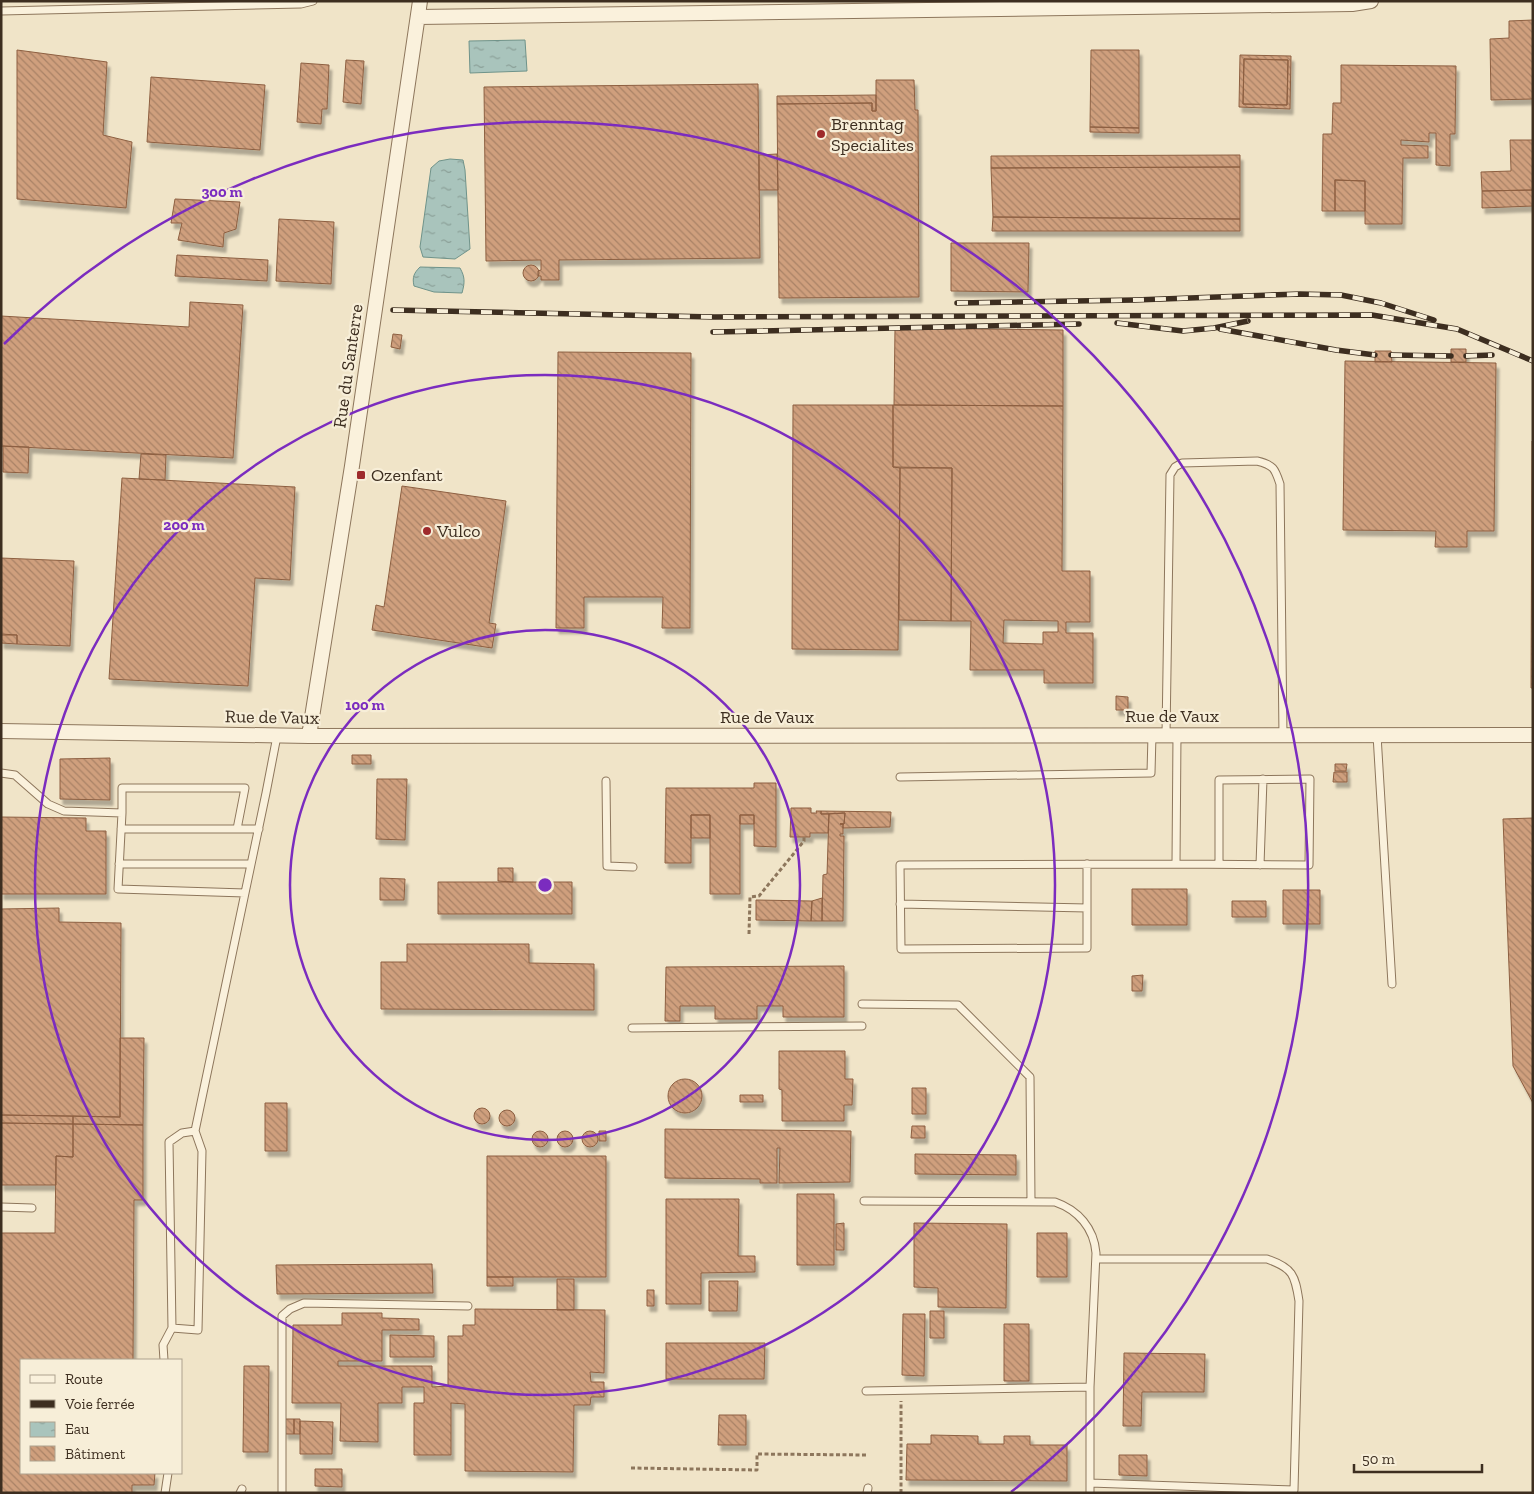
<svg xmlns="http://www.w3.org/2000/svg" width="1534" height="1494" font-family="'Zilla Slab',serif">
<defs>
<pattern id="water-ripples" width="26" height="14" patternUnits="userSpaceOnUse" patternTransform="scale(1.25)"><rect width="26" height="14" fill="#a9c4bc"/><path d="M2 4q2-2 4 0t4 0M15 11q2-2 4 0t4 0" fill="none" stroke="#8ba098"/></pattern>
<pattern id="building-back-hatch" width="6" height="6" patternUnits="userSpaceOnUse" patternTransform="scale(1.25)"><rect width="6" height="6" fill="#cf9f7d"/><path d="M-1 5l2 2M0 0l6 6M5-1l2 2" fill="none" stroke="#a98266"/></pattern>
<filter id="shadow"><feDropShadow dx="3" dy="5.5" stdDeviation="1" flood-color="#0004"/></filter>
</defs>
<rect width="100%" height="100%" fill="#f0e4c8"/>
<path fill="url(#water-ripples)" stroke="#6f938a" d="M525,40L527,71L470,73L469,41Z
M450,159L463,160L465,170L470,249L455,259L423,257L420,247L431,168L439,161Z
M420,267L460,268C465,277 465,282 462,293L434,292L414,286C412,277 414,273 420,267Z"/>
<path fill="url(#building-back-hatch)" stroke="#8d5f41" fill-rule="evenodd" filter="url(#shadow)" d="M1533,20V99L1491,100L1490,39L1509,38V21Z
M17,50L107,62L103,135L132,142L126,208L17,199Z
M1091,50H1139V128L1090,127Z
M1240,55L1291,56L1290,109L1239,107ZM1244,59L1288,60L1287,105L1243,104Z
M1244,59L1288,60L1287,105L1243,104Z
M346,60L364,61L361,104L343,102Z
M301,63L329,65L327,109H322L321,124L297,122Z
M1341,65L1456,66L1455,134H1450V166L1436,165V133H1429V142L1401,140V145L1428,146V158H1403L1402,224H1365V181L1335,180V211H1322L1323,134H1332L1333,103H1341Z
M151,77L265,85L260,150L147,142Z
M876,80H914L915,110H918L919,297L779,298L777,104L872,103V111H876Z
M758,84L760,258L559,260V280H541V276H538V271L541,270V260L486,261L484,87Z
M876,95V111H872V103L777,104V96Z
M1090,127L1139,128V133L1090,132Z
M1510,140H1533V190L1482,191L1481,172L1511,171Z
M777,154L778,190H759V155Z
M1240,155V167L991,168V156Z
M1240,167V219L993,217L991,168Z
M1335,180L1365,181V211H1335Z
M1533,190V206L1482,208V191Z
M175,199L240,202L236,229L224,233L223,247L178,240L182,223H171Z
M993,217L1240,219V231H992Z
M279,219L334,222L331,284L276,281Z
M951,243H1029L1028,292L951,291Z
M177,255L268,260L267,281L175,276Z
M523 273a8 8 0 1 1 16 0a8 8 0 1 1-16 0Z
M190,302L243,305L233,458L1,446V316L189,327Z
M895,328L1063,330V406L894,405Z
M393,334L402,335L400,349L391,347Z
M1451,349H1466V362H1451Z
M1375,351H1391L1392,362H1375Z
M558,352L691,353L690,628H662L663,597H584V628H556Z
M1345,361L1496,363L1494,531H1467V547H1435L1436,531L1343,530Z
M793,405H893V467L900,468L898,650L792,649Z
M893,405L1063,406L1062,571H1090V622H1066V633H1093V683H1044V670H970L971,621H951L952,468L893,467ZM1004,620L1058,621V632H1043V644L1003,643Z
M1532,441H1533V688H1531Z
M3,446L29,447L28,473L3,472Z
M141,454L166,455L165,480L139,479Z
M900,468H952L951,621L899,620Z
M122,478L295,487L290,580L255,578L248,686L109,679Z
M402,486L506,501L489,623L496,624L492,648L372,630L376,605L384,607Z
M1,558L74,561L70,646L17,644V635L1,634Z
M1,635H17V644L1,643Z
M1116,696L1128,697V710H1116Z
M352,755H371V764H352Z
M110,758V800L60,799V759Z
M1335,764H1347L1346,771H1335Z
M1334,772H1347V782H1333Z
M377,779H407L405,840L376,839Z
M754,783H776V847L754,846V815H740V894H710V815H691V863H665L666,788H754Z
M791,808H811V813H817L816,811H821V814H829L828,833H810V837H790Z
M821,811L891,812L890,827L843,828V824H840H844L845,813L821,814Z
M845,813L844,824H840H843V834H840V836H844L843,921H822L823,875L827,874L829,814Z
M691,815H710V838H691Z
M740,815H754V824H740Z
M1,817L86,818V831H106V894H1Z
M1533,818V1103L1513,1066L1503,819Z
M498,868H513V882L498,881Z
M380,878L405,879L404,900H380Z
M438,882H572V914H438Z
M1132,889H1187V925H1132Z
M1283,890H1320V924H1283Z
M822,898V921H811L812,901Z
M756,900L812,901L811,921L756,920Z
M1232,901H1266V917H1232Z
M59,908V922L121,923L120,1117L1,1115V909Z
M407,944H529V963L594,964V1010L381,1009V962H407Z
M844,966V1017H783V1006H757V1019H715V1006H680V1021H665L666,967Z
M1143,975L1142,991H1132V976Z
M120,1038H144L143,1125L73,1124V1116L120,1117Z
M779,1051H845V1079H853L852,1105H844V1121H782V1090L779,1089Z
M668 1096a17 17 0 1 1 34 0a17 17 0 1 1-34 0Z
M912,1088H926V1114H912Z
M740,1095H763V1102H740Z
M265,1103H287V1151H265Z
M474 1116a8 8 0 1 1 16 0a8 8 0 1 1-16 0Z
M499 1118a8 8 0 1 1 16 0a8 8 0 1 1-16 0Z
M1,1115L73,1116V1124L1,1123Z
M1,1123L73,1124V1157L56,1156V1185H1Z
M73,1124L143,1125V1200H134L133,1360H21V1473H155L154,1485H132V1493H1V1233H55L56,1156L73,1157Z
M912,1126H925V1138H911Z
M665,1129L851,1131L850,1182L779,1183L780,1148H777V1183H760V1179L665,1178Z
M582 1139a8 8 0 1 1 16 0a8 8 0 1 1-16 0Z
M557 1139a8 8 0 1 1 16 0a8 8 0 1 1-16 0Z
M532 1139a8 8 0 1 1 16 0a8 8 0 1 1-16 0Z
M599,1131H606V1141H599Z
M915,1154L1016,1155V1175L915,1174Z
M487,1156H606V1277H487Z
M797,1194H834V1265H797Z
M666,1199H739L738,1256H755V1272L701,1273V1304H666Z
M844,1223V1250H836V1224Z
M914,1223L1007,1224L1006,1308L938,1307V1288L914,1287Z
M1037,1233H1067V1277H1037Z
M432,1264L433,1293L277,1294L276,1265Z
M487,1277H513V1286H487Z
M557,1279H574V1310H557Z
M709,1281H738L737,1311H709Z
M647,1290H654V1306H647Z
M475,1309L605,1310L604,1373L590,1372L591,1382H604V1397H591L590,1405H574L573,1472L465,1471V1404L451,1403V1455H414V1403H424V1387H402V1403H378V1442L340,1441L341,1403H292L293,1325H342V1313H382V1318L419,1319V1330H382V1361H338V1366H432V1387L448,1386V1336H463V1325H475Z
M930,1311H944V1338H930Z
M903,1314H925L924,1376L902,1375Z
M1004,1324H1029V1381H1004Z
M390,1335L434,1336V1357H390Z
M666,1343H765L764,1379H666Z
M1124,1353L1205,1354L1204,1392H1142L1141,1426H1123Z
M244,1366H269L268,1452H243Z
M719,1415H746V1445H718Z
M284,1419H294V1434H285Z
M294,1419H300V1434H294Z
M300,1421L333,1422L332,1454H300Z
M931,1435L978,1436V1444H1004V1436H1030V1445H1067V1481L906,1480L907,1444H931Z
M1119,1455H1147V1476L1119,1475Z
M315,1469H342V1487L315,1486Z"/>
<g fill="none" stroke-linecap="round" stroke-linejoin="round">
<defs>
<path id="lane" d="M1,11L301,4L313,1
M1166,735L1170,475L1175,467L1182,463L1257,461C1274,465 1275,469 1280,484L1283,735
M1377,735L1392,984
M1,773L15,775L48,804L64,811L122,813L118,889L245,893
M900,777L1151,773L1152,735
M606,781L607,866L633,867
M122,813V788H245L237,829
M121,829H259
M119,864H251
M1087,864V948L901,949L900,865L1176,864L1177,735
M1176,864L1309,865L1310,779L1219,780V864
M1260,865L1263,779
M900,904L1087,908
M862,1004L958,1005L1030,1077L1031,1202
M632,1028L862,1026
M195,1131L182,1133L169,1142L172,1328L198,1330L202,1151L195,1131L266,793L277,736
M864,1201L1055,1202C1078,1210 1094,1228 1096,1253L1090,1387V1493
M1,1207L32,1208
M164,1360L163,1345L172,1328
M866,1391L1090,1387
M1090,1483L1294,1490L1299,1301C1295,1275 1293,1268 1267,1259H1096
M165,1493L168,1473
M240,1493L242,1489
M282,1493V1316L290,1309L304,1303L468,1306
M867,1493L868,1488"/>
<path id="street" d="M418,17L1352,4L1371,1
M1,731L309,736L1533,735
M309,736L352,466L420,1"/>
</defs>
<use href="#lane" stroke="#8d765c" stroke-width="9"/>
<use href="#street" stroke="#8d765c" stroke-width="16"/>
<path stroke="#8d765c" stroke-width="3" stroke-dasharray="4 2.5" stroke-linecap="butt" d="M749,934L750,897L759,896L804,841V837
M631,1468L757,1470V1454L867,1455
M901,1493V1401"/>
<use href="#lane" stroke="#faf1dc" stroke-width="7"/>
<use href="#street" stroke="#faf1dc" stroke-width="14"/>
<defs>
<path id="rail" d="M957,303L1135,300L1300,294L1341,295L1381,303L1434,320
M393,310L714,317L1372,315L1457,329L1533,361
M1117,323L1183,331L1214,328L1248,321
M1220,329L1336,350L1375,355
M713,332L1079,324
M1391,355L1451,356
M1466,356L1492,355"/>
</defs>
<use href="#rail" stroke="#3d2e20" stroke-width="5.5"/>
<use href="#rail" stroke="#f7eed8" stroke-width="4" stroke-dasharray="11" stroke-linecap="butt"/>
</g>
<g fill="none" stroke="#7b2cbf" stroke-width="2.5">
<circle cx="545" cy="885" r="255"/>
<circle cx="545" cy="885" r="510"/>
<path d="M4 344A765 765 0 1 1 1011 1492"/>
</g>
<g fill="#9e2a2b" stroke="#f7eed8" stroke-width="2">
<circle cx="821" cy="134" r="5"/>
<rect x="356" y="470" width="10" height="10" rx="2.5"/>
<circle cx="427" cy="531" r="5"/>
</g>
<g text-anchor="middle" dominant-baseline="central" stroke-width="4.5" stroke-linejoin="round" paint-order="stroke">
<g font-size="18" fill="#3d2e20" stroke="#f7eed8" text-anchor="start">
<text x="831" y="124">Brenntag<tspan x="831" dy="21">Specialites</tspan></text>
<text x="371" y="475">Ozenfant</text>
<text x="437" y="531">Vulco</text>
</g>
<g font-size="18" fill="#3d2e20" stroke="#f7eed8">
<text transform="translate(348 366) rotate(-82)">Rue du Santerre</text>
<text x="1172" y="716">Rue de Vaux</text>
<text transform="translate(272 717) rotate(1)">Rue de Vaux</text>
<text x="767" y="717">Rue de Vaux</text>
</g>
</g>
<circle cx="545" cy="885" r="8" fill="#7b2cbf" stroke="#f7eed8" stroke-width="2.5"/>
<g font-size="15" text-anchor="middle" font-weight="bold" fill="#7b2cbf" stroke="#f7eed8" stroke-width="4.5" stroke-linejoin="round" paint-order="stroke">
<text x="222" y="197">300 m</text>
<text x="184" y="530">200 m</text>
<text x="365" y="710">100 m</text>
</g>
<rect width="1534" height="1494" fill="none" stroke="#3d2e20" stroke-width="5"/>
<rect x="20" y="1359" width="162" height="115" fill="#f7eed8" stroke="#ada18e"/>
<rect x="30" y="1375" width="25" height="8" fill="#faf1dc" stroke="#ada18e"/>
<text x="65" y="1384" font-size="15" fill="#3d2e20">Route</text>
<rect x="30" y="1400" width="25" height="8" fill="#3d2e20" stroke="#ada18e"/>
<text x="65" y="1409" font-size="15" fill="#3d2e20">Voie ferrée</text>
<rect x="30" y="1422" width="25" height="15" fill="url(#water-ripples)" stroke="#ada18e"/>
<text x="65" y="1434" font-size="15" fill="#3d2e20">Eau</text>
<rect x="30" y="1446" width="25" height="15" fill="url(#building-back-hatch)" stroke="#ada18e"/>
<text x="65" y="1459" font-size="15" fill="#3d2e20">Bâtiment</text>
<path d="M1354 1464v8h128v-8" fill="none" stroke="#3d2e20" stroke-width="2.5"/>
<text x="1362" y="1464" font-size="15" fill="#3d2e20" stroke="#f7eed8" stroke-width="4" paint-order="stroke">50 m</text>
</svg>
